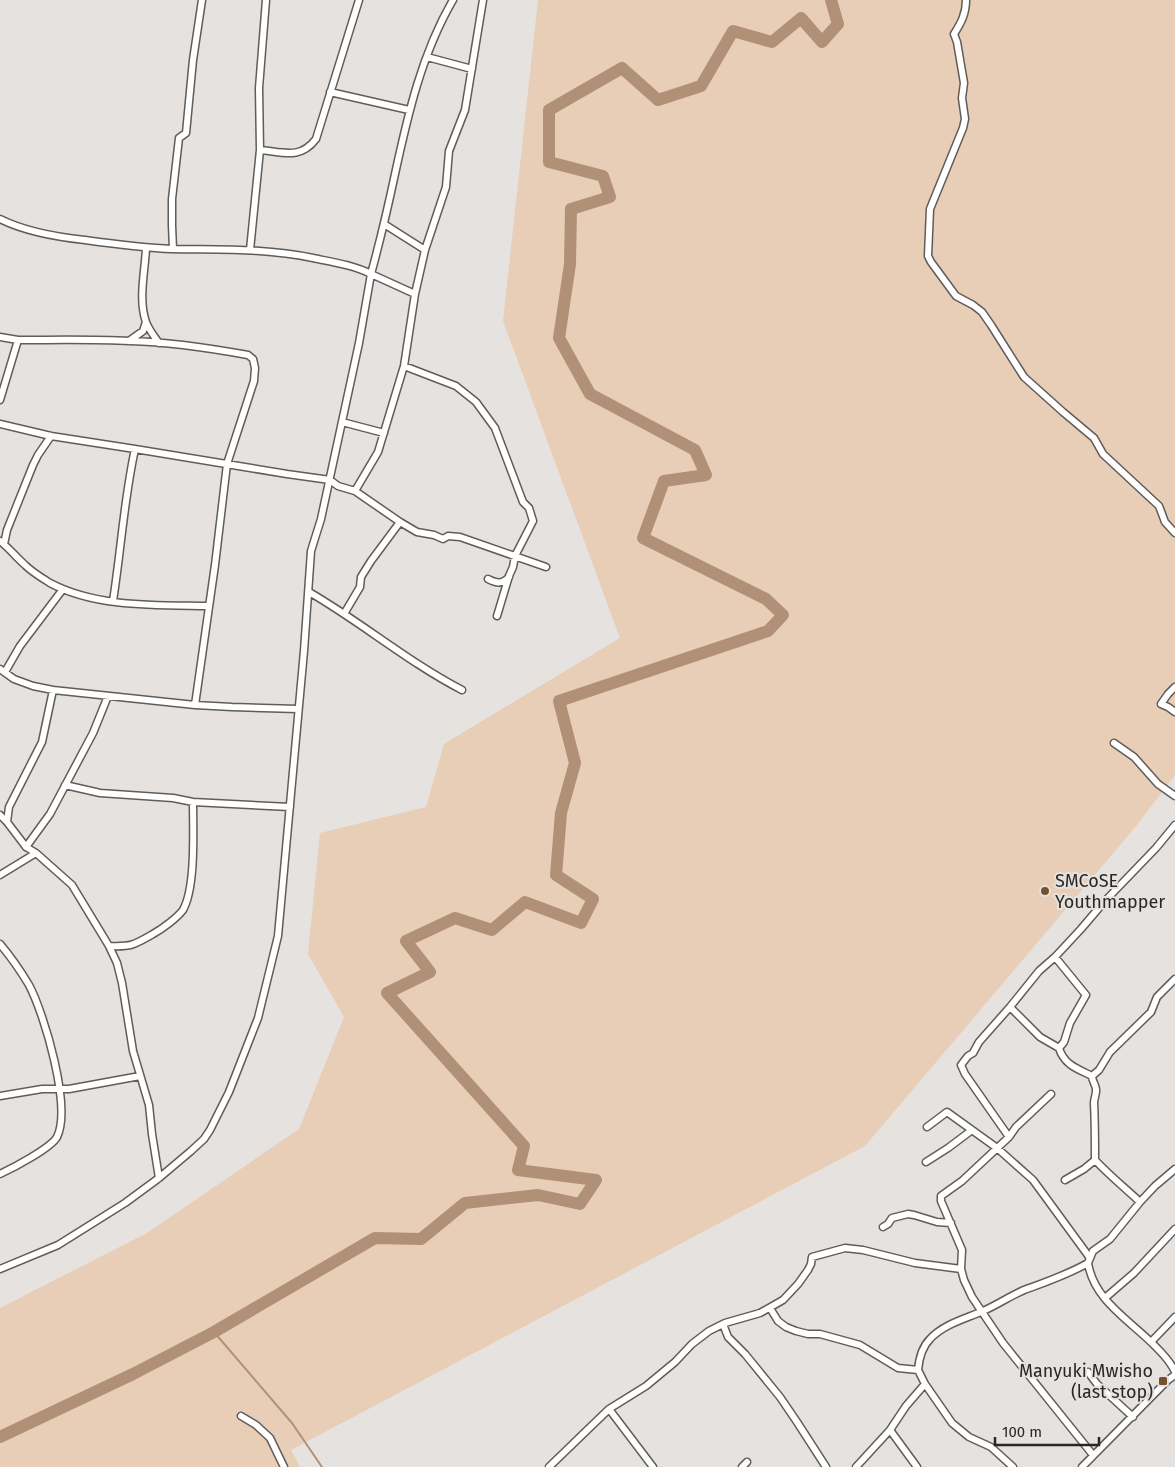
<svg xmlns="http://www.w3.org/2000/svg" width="1175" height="1467" font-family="'Fira Sans',sans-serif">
<rect width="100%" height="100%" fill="#e6e2df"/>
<path fill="#e8cdb7" d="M538,0H1175V775L1137,825L865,1146L291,1450L300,1467H0V1308L147,1233L299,1129L344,1017L308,954L320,833L426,807L444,744L620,638L503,321Z"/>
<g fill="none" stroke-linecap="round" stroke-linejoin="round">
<path stroke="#b09177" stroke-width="2" d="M214,1332L292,1423L322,1467"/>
<path stroke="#b09177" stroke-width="12" d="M0,1437L133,1374L214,1332L375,1238L421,1239L465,1203L538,1195L580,1204L596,1180L518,1170L524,1146L387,993L430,972L406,941L455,918L492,930L525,902L581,923L593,899L556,875L561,813L575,763L559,701L768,631L783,615L766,599L643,538L664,481L706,475L695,450L590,394L559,338L570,264L571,209L610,197L603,176L549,162V110L622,68L658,100L701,86L733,31L772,42L801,18L822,42L838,24L831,0"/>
<defs>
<path id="street" d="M966,0C966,14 961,23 954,34L957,42L964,83L962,98L965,119L963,128L930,209L928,256L931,262L956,296L973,305L982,312L991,325L1024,377L1063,412L1094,438L1103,454L1159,506L1165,522L1175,533
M427,57L472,69
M330,92L409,110
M260,150C283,152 300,160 316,139L359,0
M0,219C26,232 56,237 85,240C114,244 143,248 172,249C220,250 265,248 313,258C332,262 353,265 371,274L359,343L324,505L321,519L311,551L304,651L278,936L258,1018L229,1092L210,1130L204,1139L191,1151L159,1178L125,1203L58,1245L0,1269
M384,224L425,250
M146,248C145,272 138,299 146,322C149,330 154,336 159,343
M173,249L172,225V199L179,138L186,133L193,60L202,0
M250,250L260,150L259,88L266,0
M415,294L371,274C380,241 388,207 395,174C408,114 422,53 453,0
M0,337L18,340C55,340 92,339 130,341C169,342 209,348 248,355L253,359L255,368L254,381L227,464L215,565L195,705
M129,341L143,331L146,322
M404,366L456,386L476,402L495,428L523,502L529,508L533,521L515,556L513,567L509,576L497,616
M0,400L18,340
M342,422L384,433
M0,424L51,436L135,449L287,474L330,480L338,486L355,491L400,522L417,532L434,535L443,539L448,536L460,537L546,567
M355,491L378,452L404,366L415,294L425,250L446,187L449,151L465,110L483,0
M0,541C9,548 16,557 25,565C32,572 42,578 50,583C97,608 158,605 209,606
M4,544L7,530L33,465L38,455L51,436
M488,579C496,583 502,585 509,577
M309,592C361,622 408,662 462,690
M113,601C121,550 124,499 135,449
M344,614L360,587L361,577L371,561L400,522
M0,669L14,679L33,686L53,690L195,705L232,707L298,709
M5,672L20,646L63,589
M1175,687L1168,694L1161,704L1168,707L1175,712
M1114,743L1134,757L1158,784L1175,796
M65,785L100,793L173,798L193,802L290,807
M0,815L7,822L26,847L36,853L72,885L109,946L117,963L122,983L133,1051L149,1105L152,1134L159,1178
M7,822L9,807L42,742L53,690
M26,847L50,814L93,733L108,696
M0,875L36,853
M0,944C11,957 20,970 29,985C44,1013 72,1107 57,1137C51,1148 13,1168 0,1174
M109,946C131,947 134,945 153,934C162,929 177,918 183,910C196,887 193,829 193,802
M1055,957L1086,995L1070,1023L1064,1042L1059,1048C1064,1065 1078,1069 1092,1076
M1010,1007L1040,1037L1059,1048
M0,1096L42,1089H69L140,1076
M927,1127L947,1112L997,1148L1033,1180L1090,1258
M1009,1137L1016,1127L1051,1094
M926,1162L948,1148L972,1130
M1175,1169L1155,1186L1140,1202L1110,1239L1093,1251L1088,1263C1094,1301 1131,1321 1156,1347C1163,1354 1171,1362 1175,1372
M1065,1180L1084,1169L1095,1160
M1140,1202C1125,1188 1109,1175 1095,1160C1095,1141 1095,1122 1094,1103C1094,1099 1096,1095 1096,1091C1097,1086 1092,1082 1092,1076L1099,1070L1110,1052L1151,1012L1157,997L1175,979
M883,1227L888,1224L892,1218L908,1214L914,1215L937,1222L951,1223
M1105,1298L1134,1273L1175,1229
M770,1308L778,1321L786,1327L796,1331L808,1334H820L860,1345L898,1368L918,1370L925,1384L952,1423L969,1437L991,1447L1013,1467
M723,1324L728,1337L745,1354L780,1397L797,1422L826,1467
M1151,1342L1175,1317
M918,1370C919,1359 922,1347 930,1339C944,1324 965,1319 983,1311C997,1305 1010,1296 1024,1290C1046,1282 1067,1275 1088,1263
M1088,1372L1097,1384L1133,1417
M609,1409L653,1467
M241,1416L256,1425L270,1438L284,1467
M890,1430L917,1467
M1093,1455L1003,1343L972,1297L964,1280L961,1269L962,1250L941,1201V1196L962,1181L1009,1137L965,1074L961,1065L968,1056L973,1053L979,1042L1010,1007L1039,971L1055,957L1081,929L1104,902L1156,848L1175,825
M549,1467L609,1409L646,1386L675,1362L692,1344L709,1331L725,1323L760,1313L783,1300L798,1284L808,1270L811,1264L812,1257L845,1248L863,1250L915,1263L961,1269
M742,1467L747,1462
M856,1467L890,1430L906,1406L925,1384
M1082,1467L1168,1380L1175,1375"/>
</defs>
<use href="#street" stroke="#5f5c59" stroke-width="9"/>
<use href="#street" stroke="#fff" stroke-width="6"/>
</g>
<g fill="#76512d" stroke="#e6e2df" stroke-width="2">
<circle cx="1045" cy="891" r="5"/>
<rect x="1158" y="1376" width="10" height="10" rx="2.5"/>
</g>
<g text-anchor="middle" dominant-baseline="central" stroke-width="4" stroke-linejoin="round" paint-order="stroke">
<g font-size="18" fill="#292826" stroke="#e6e2df" text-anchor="start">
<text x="1055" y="881">SMCoSE<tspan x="1055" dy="21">Youthmapper</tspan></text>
<text x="1153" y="1371" text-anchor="end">Manyuki Mwisho<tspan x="1153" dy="21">(last stop)</tspan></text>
</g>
</g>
<path d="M995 1437v8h104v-8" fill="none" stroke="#292826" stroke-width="2.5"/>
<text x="1002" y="1437" font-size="15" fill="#292826" stroke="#e6e2df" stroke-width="4" paint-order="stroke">100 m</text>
</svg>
